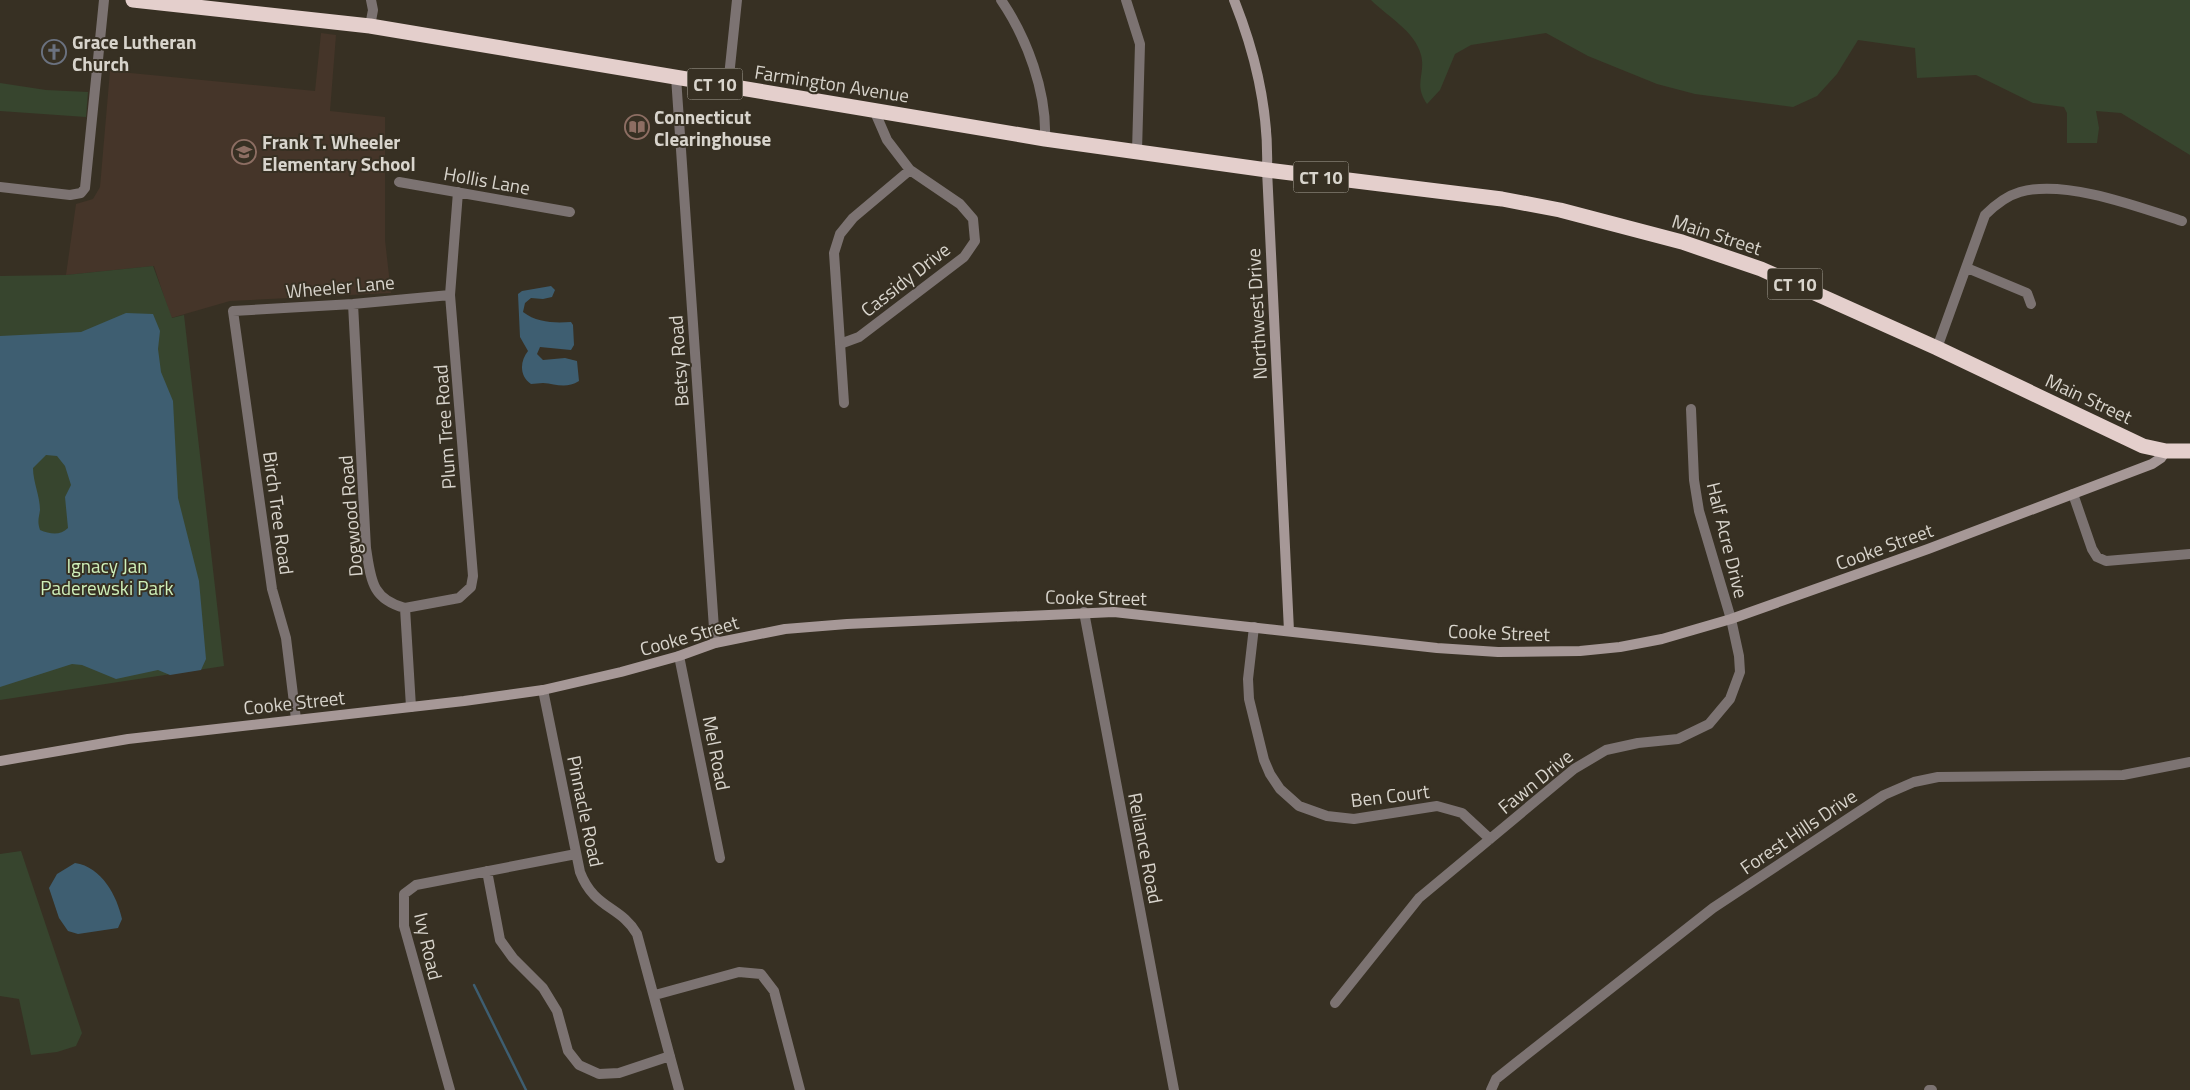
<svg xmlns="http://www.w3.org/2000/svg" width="2190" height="1090" font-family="'Titillium Web',sans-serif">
<rect width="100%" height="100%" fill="#373023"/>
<path fill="#453529" d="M321,33L336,35L330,111L385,117V240L391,293L230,301L171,318L154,266L66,275L76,204L93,199L100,187L110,71L315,91Z"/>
<path fill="#37452e" d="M1371,0H2190V155L2121,113L2096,111L2099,128L2097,143H2067V113L2064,107L2033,103L1976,75L1917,78L1915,48L1858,40L1837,74L1817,96L1793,107L1695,94L1657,84L1588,56L1546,33L1471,45L1455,54L1440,90L1427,104C1413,84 1426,74 1421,55C1415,31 1388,17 1371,0Z
M0,83L46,90L88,92L86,117L0,111Z
M153,266L172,318L184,315L224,666L0,700V276L66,275Z
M21,851L82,1033L76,1046L57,1052L31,1055L19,999L0,996V854Z"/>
<path fill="#3e5e71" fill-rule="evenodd" d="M551,286L555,290L552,297L543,299L531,298L525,303L523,312C537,323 555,323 571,322L573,325L574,345L571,350L540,347L537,354L543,360L565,358L577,361L579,381C566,389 556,384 543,383C539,383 535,384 531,384C519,376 520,361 528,351L520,337L518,294L522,291Z
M126,313L153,314L160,331L158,349L161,372L173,401L178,498L199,581L206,659L201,670L170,675L158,670L116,679L82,665L72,664L0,687V336L81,332ZM46,455L57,456L65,466L71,485L65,497L68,528C60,536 50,534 40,530C37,521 39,518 40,510C40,496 33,482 33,468Z
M75,863C102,867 117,896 122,919L118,928L78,934L68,931L59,918L49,888L57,874Z"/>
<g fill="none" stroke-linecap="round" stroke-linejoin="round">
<path stroke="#3e5e71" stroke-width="2.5" d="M474,985L526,1090"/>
<path stroke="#7c7372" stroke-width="10" d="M1001,0C1027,38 1047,92 1045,139
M1126,0L1140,44L1137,151
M370,26L373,10L371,0
M676,77L715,643
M728,86L737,0
M399,182L570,212
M0,187L70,195L81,193L85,188L104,0
M1967,268L2027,293L2031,304
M353,304L366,548C371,579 371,599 405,608L411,707
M840,344L859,337L964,257L975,241L973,219L960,204L910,170
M1937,348L1985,215C1995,205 2006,196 2020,192C2065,179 2139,207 2182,221
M844,403L834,253L840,234L853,218L910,170L887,140L874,110
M2073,494L2092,549L2097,557L2106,561L2190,554
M405,608L459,598L471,587L473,576L450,295L458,192
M1084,612L1174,1090
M1254,627L1248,679L1249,699L1264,760L1270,774L1280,789L1299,806L1327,816L1354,819L1437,806L1462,813L1490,839
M679,656L720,858
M543,690L580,872C594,909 621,906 637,934L679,1090
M296,719L286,638L272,589L233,311L353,304L450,295
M487,871L500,940L513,958L543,988L557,1011L568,1051L579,1065L599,1074L619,1073L670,1056
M655,995L739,972L761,974L774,991L800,1090
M1335,1003L1419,898L1574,769L1606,750L1638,743L1678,739L1709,724L1730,699L1740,672L1739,656L1731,619L1699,511L1694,480L1691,409
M450,1090L404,926V894L416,885L576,854
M1491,1090L1496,1079L1516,1063L1713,908L1884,795L1914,782L1938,777L2123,775L2190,762
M1929,1090H1932"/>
<path stroke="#a69897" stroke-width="10" d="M1234,0C1256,55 1269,111 1267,170L1289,631
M0,761L128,739L464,701L543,690L621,672L679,656L715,643L785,629L847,624L1114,612L1437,648L1498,652L1580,651L1620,647L1662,639L1731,619L1928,549L2152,464L2161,458L2166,451"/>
<path stroke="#e4cfcc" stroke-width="15" d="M133,0L370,26L1045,139L1267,170L1502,199L1560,210L1682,242L1761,269L1937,348L2143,446L2166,451H2190"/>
</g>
<defs>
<symbol id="church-ring" viewBox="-11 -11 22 22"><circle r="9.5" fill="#373023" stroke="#6b7280" stroke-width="1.5"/><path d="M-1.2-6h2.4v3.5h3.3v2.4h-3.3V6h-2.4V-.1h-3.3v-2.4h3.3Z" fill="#6b7280"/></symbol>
<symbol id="library-ring" viewBox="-11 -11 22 22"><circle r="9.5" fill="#373023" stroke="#8d6e63" stroke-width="1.5"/><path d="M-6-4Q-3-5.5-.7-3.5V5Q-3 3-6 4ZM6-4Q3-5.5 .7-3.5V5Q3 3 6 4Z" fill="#8d6e63"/></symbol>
<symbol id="school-ring" viewBox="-11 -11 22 22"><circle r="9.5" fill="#373023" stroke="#8d6e63" stroke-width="1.5"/><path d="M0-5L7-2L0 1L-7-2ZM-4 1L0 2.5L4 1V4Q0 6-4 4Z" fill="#8d6e63"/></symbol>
</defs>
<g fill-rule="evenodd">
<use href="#church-ring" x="40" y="38" width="28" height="28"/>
<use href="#library-ring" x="623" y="113" width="28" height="28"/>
<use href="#school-ring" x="230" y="138" width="28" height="28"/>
</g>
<g text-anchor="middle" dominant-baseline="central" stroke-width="4" stroke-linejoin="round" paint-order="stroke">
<g fill="#373023" stroke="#a8a399" stroke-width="1">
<rect x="687.5" y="68.5" width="55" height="31" rx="4"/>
<rect x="1293.5" y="161.5" width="55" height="31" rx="4"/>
<rect x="1767.5" y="268.5" width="55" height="31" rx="4"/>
</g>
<g font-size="18" font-weight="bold" fill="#d8d4cc">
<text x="715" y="84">CT 10</text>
<text x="1321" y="177">CT 10</text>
<text x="1795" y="284">CT 10</text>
</g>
<g font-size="19" font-weight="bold" fill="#d8d4cc" stroke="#373023" text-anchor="start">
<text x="72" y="41">Grace Lutheran<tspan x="72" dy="22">Church</tspan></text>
<text x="654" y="116">Connecticut<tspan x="654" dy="22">Clearinghouse</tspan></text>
<text x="262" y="141">Frank T. Wheeler<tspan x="262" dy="22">Elementary School</tspan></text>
</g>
<g font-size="19" fill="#d8d4cc" stroke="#373023">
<text transform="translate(832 83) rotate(9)">Farmington Avenue</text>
<text transform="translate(487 180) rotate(10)">Hollis Lane</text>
<text transform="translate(1717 234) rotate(18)">Main Street</text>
<text transform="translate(905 279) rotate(-38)">Cassidy Drive</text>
<text transform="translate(340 286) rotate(-5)">Wheeler Lane</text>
<text transform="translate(1256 314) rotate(-93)">Northwest Drive</text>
<text transform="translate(678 361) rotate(-94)">Betsy Road</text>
<text transform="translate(2089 398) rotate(25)">Main Street</text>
<text transform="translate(444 427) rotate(-94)">Plum Tree Road</text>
<text transform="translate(279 513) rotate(82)">Birch Tree Road</text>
<text transform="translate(350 516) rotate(-95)">Dogwood Road</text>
<text transform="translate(1728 540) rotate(76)">Half Acre Drive</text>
<text transform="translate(1884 546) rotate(-20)">Cooke Street</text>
<text transform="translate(1096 597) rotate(1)">Cooke Street</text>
<text transform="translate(1499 632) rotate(2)">Cooke Street</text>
<text transform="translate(689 635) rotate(-16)">Cooke Street</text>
<text transform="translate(294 702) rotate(-6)">Cooke Street</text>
<text transform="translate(717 753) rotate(79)">Mel Road</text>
<text transform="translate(1535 781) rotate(-39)">Fawn Drive</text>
<text transform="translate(1390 795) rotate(-7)">Ben Court</text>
<text transform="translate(586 811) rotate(78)">Pinnacle Road</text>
<text transform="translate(1798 831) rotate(-34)">Forest Hills Drive</text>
<text transform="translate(1146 848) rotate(79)">Reliance Road</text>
<text transform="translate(429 946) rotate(77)">Ivy Road</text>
</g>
<g font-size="19" fill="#cff0ba" stroke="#373023">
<text x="107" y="565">Ignacy Jan<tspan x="107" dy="22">Paderewski Park</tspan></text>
</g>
</g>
</svg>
